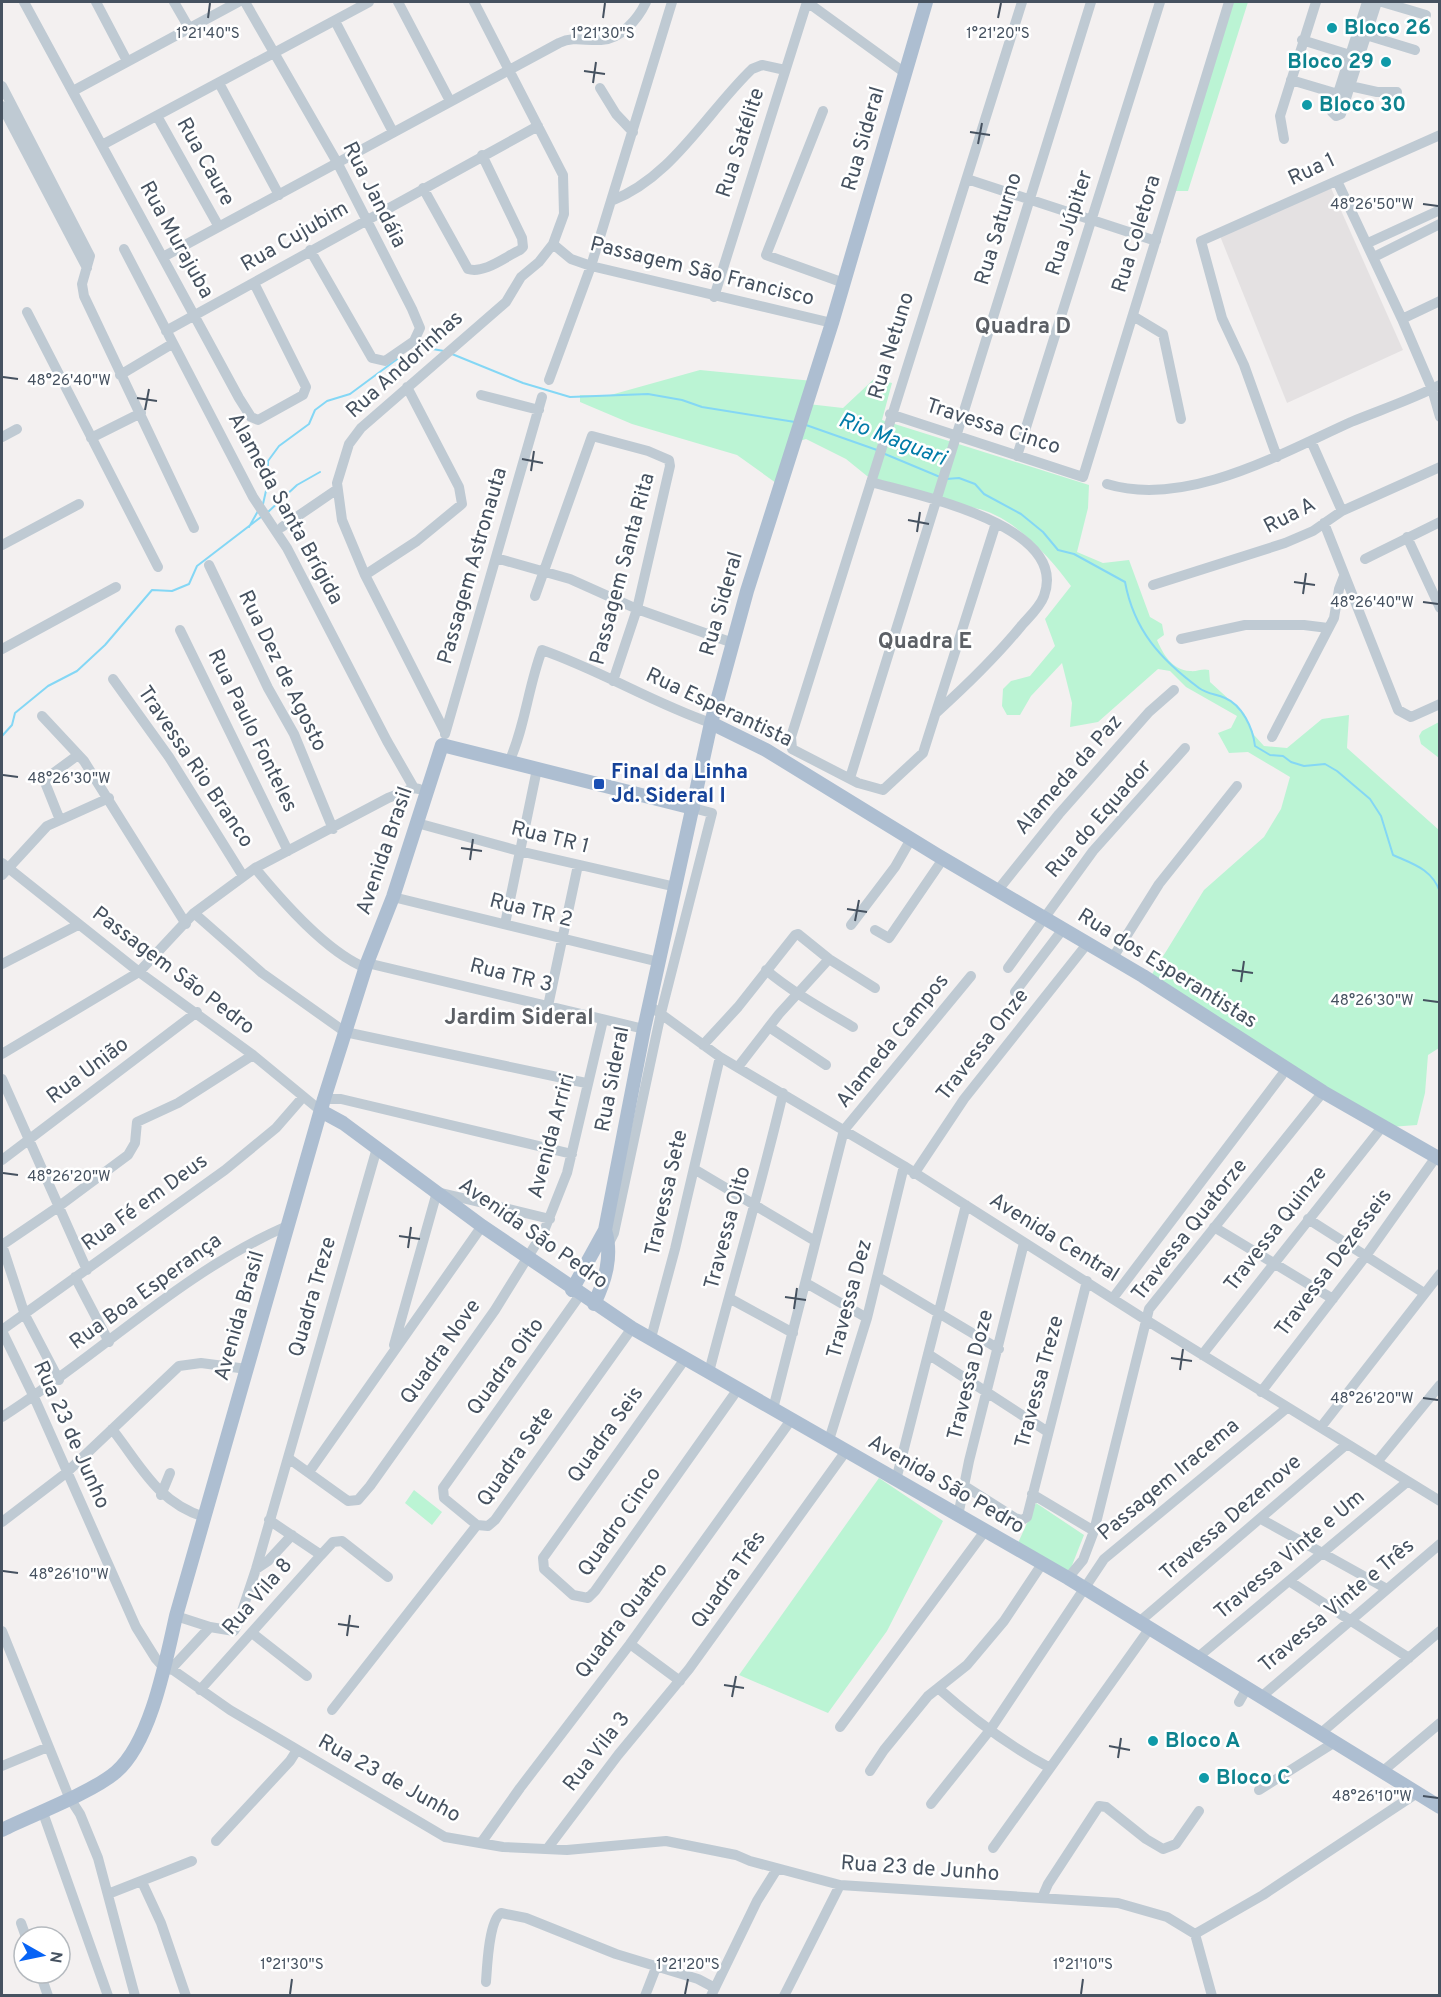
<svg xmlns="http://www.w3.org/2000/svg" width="1441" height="1997" font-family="Overpass,sans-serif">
<rect width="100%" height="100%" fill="#f3f0f0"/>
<path fill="#e4e1e2" d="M1331,188L1403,350L1287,403L1220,236Z"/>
<path fill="#bbf4d4" d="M1233,2H1248L1188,191H1172Z
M700,370L813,381L808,404L843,408L874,379L892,383L882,420L1089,485L1088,508L1077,552L1103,563L1129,560L1150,617L1162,624L1164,635L1157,640C1163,654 1172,670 1190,671C1197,672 1202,668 1209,670L1210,682L1244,713L1254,735L1264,746L1287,748L1322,719L1349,715L1347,748L1439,830V1048L1428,1055L1425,1093L1417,1125L1390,1127L1149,979L1204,890L1264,837L1281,809L1290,777L1248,752L1229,753L1218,733L1231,728L1237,716L1186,687L1170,671L1158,669L1098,722L1070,727L1072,703L1062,663L1031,696L1020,715H1007L1002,706L1003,689L1011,681L1030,676L1055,646L1045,619L1071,586C1054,562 1022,527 995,515C978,506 954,505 935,500L933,496L867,476L846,459L806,439L796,442L783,488L737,455L632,424L580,402V395L607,396Z
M1439,722V758L1421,744L1419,736L1422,731Z
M879,1478L943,1521L887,1631L828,1713L739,1675Z
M414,1490L442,1512L432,1525L405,1503Z
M1036,1503L1084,1535L1069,1573L1018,1543Z"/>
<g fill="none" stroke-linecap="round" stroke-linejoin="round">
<path stroke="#84d7f5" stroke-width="2" d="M415,346L444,351
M452,354L523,383L570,397L648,394L682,400L702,407L795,422
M806,425L877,450
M885,454L940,477
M946,479L959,478L975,484L984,494L1021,514L1043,532L1058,550L1074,554L1125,582C1134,630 1160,659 1199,688C1207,694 1216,694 1225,698C1242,705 1253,728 1255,746L1270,755L1283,756L1291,762L1304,766L1325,764L1337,771L1370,799L1381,816L1393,855C1413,864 1432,869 1440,892
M263,504L268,482V461L279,446L309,424L315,410L327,401L350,394L400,357
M268,512L297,485L320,472
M249,527L258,511
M2,736L12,725L15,713L48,686L77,671L105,645L152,590L172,591L189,584L197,566L261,517"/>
<path stroke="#bfcad3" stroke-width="10" d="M24,2L239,398L251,417L258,420L303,395L306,387L254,283
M96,2L127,61
M174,2L189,28
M245,2L338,164L412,309L420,328L414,341L385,361L372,358L310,250
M398,2L450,101
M807,2L905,73
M1367,2L1332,112L1336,116L1341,114L1377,2
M1382,2L1426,15
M335,21L393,132
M1366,35L1415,50
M1302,40L1350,55
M1291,80L1338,94
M219,83L279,195
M2,86L90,256L82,284L84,296L194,528
M1350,86L1377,92H1397
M600,88L616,114L633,132
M73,91L238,2
M2,106L87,268
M823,111L766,255L844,283
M157,116L219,227
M1284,139L1280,116L1316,2
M102,145L369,2
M967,179L1156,241
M1337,181L1402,319L1432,389L1440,417
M423,188L468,269C484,274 505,257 520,250L523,247L522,238L482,155
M611,201C672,178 707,112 752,69L762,65L785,70
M1368,243L1440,210
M553,244L571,259L591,266L832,323
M124,249L253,497L287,548L387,741L414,788
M163,257L559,43C574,36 585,41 601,40C621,39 638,19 646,2
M1374,257L1440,224
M714,297L807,2
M27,312L158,567
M1133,316L1163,334L1181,419
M1402,319L1440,301
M166,331L538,126
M120,375L172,344
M549,380L591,266L672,2
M481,395L539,410
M890,414L1083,477L1229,2
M2,437L17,429
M91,438L141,413
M1311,441L1342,511
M1017,456L1160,2
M1277,457L1244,365L1222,318L1201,241L1440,135
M871,482C916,495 1070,525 1044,596C1040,607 1030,616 1022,625C996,657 967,685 936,713
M1107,484C1186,508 1280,454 1351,422C1380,410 1411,400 1440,385
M996,523L923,753L883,790L858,783L792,749L791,737L1022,2
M1324,523L1398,710L1411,717L1440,704
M282,527L336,490
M1407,537L1440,608
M2,545L79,504
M496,558L570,579L637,609L733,643
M1365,559L1440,522
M209,565L268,688L294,734L333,829
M365,575L417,541L462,504L459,487L407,387
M1153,585L1285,543L1313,531L1342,511L1440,467
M535,596L592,436L648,451L669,460L670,466L637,609L613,681
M180,630L288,851
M1181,639L1245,625H1304L1328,628
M2,649L116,587
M113,679L169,757L243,876
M42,716L84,761L186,924
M445,732L365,575L342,520L337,483L349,444L361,428L506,302L521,277L539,262L553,244L564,214L563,175L474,2
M445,734L542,397
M1272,737L1334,618L1339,589L1344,576
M509,762C525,727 528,687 542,650C600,670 653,703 711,723
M850,778L1091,2
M60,820L44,780L78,755
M417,823L519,851L676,887
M2,863L139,972L253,1055L321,1111
M255,868C282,901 326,952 366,968
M2,875L47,826L109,798
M998,890L1059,814L1149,712L1174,690
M393,897L659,962
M194,913L262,973L345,1032L586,1083
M505,924L537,769
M851,925L895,867L911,839
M875,930L889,938L943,859
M1112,959L1159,884L1237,786
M367,963L644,1029
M2,964L78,925
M1008,968L1093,851L1185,748
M766,970C792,992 823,1009 853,1027
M1015,992L1063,929
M548,1006L578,865
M650,1006L720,1057L904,1166L1146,1320L1440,1501
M769,1027L826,1065
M703,1045L738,1007L795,935L798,934L829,959L875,988
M2,1054L139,972L194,913L255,868L388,798L414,788L419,789
M738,1067L779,1014L829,959
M2,1079L87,1270
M324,1099H341L572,1154
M2,1160L197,1012
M694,1169L815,1241
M914,1174L964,1099L1087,944
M1308,1219L1424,1293
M1214,1227L1333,1299
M609,1243L614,1233L661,1013L712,813L693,808
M75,1277L109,1342
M878,1277L999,1349
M806,1283L867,1318
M580,1295L443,1488L444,1498L477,1525L488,1526L495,1520L632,1328
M729,1298L793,1333
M1113,1298L1282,1075
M2,1330L225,1170L276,1128L303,1097
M2,1331L34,1397L136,1627L156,1659L164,1668L173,1670L230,1710L445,1837L503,1847L567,1850L666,1841L736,1855L750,1861L840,1885L1118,1903L1167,1917L1195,1934
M651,1338L675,1249L720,1057
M394,1345L437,1192L550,1219
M928,1354L1048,1432
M1202,1355L1382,1127
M685,1359L543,1558L544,1569L573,1595L588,1598L595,1591L738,1389
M709,1372C733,1279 761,1187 783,1093
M59,1380L25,1315L2,1245L58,1207L128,1155L135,1143L137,1122L178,1103L253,1055
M1261,1392L1365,1257L1436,1157
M773,1409L844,1130L971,976
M2,1417C98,1356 182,1272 287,1226
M1321,1427L1440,1274
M112,1429C141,1466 157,1502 204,1517
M829,1440L867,1318L904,1166
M288,1458L348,1501L358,1500L370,1486L495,1310L544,1231L567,1173L603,1020
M1377,1462L1440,1385
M309,1472L482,1226
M896,1480L966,1205
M963,1485L1015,1518L1022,1520L1027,1517L1087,1281
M1032,1494L1094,1531
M161,1495L170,1473
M958,1516L969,1461L1024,1243
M1261,1519L1387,1589
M2,1522L66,1473L179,1366L201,1363L247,1369
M321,1555L333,1542L342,1541L388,1577
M256,1569L268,1561L292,1535
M1068,1578L1083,1560L1094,1531L1149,1309L1323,1092
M1289,1581L1409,1658
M176,1616L210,1627
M1139,1622L1347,1444
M2,1631L69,1797L80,1814L98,1858L135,1996
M252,1633L307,1676
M630,1644L680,1681
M1197,1658L1407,1482
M171,1669L210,1627L234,1631L237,1626L256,1569L377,1148
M938,1688C973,1719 1009,1746 1050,1768
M200,1690L321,1555L269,1520
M1261,1697L1440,1544
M1239,1702L1247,1688
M332,1710L477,1525
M840,1727L985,1531
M1321,1733L1440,1631
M2,1766L48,1747
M870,1771L884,1750L928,1696L967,1665L1004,1621L1042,1564
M1383,1771L1440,1723
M1259,1790L1335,1742
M931,1804L990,1730L1104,1559L1287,1408
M42,1810L108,1996
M216,1841L290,1761L297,1750
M481,1843L520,1788L630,1644L791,1420
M993,1848L1150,1628
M547,1849L618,1755L689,1669L846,1451
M142,1882L161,1923L186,1996
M108,1894L192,1861
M1042,1898L1048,1884L1099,1806L1106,1807L1146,1839L1163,1849L1176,1844L1199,1811
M21,1923L26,1937
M1195,1934L1263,1895L1417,1793
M1195,1934L1212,1996
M40,1973L48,1996
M486,1982C487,1967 489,1920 501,1913L526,1918L616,1954L698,1979L715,1988
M645,1996L657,1965
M711,1996L757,1901L777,1869
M784,1996L840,1885"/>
<path stroke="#adbed1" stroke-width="14" d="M711,723L766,750L937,855L1143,976L1323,1092L1440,1159
M321,1111L343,1123L482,1226L632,1328L1068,1578L1440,1807
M572,1290L605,1230L644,1029L711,723L747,591L832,323L926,2
M594,1304C605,1281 613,1256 605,1230
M2,1830C32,1815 91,1793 116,1772C151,1742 166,1660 176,1616L324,1099L367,963L393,897L442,745L693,808"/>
</g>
<path fill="none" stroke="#465260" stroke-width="2" d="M208,18L210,3M603,18L605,3M998,18L1001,3M584,71L605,74M593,83L596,62M970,132L990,135M978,144L982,123M1423,204L1438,206M3,377L18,379M137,398L157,401M145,410L149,389M522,459L543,463M531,471L534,451M908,520L929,524M917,532L920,512M1294,582L1315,585M1303,594L1306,573M1423,602L1438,604M3,775L18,777M461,848L482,851M470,860L473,839M847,909L867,912M855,921L859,900M1232,970L1253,973M1241,982L1244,961M1423,1000L1438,1002M3,1173L18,1175M399,1236L420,1239M408,1248L411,1227M785,1297L806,1300M794,1309L797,1288M1171,1358L1192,1361M1180,1370L1183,1349M1423,1398L1438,1400M3,1571L18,1573M338,1624L359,1627M347,1636L350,1615M724,1685L744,1688M732,1697L736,1676M1109,1746L1130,1750M1118,1758L1121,1738M1423,1796L1438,1798M290,1994L292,1979M685,1994L688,1979M1081,1994L1083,1979"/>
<g fill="#0f9aa8" stroke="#fff" stroke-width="2">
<circle cx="1332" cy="28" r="6"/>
<circle cx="1386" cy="62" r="6"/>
<circle cx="1307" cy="105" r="6"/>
<circle cx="1153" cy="1741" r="6"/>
<circle cx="1204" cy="1778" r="6"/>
</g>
<rect fill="#1a4fb4" stroke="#fff" stroke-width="2" x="593" y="778" width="12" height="12" rx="3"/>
<g text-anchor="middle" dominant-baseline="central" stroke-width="5" stroke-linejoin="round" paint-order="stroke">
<g font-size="21" font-weight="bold" fill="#0d838f" stroke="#fff" text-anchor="start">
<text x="1344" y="28">Bloco 26</text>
<text x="1374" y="62" text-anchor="end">Bloco 29</text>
<text x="1319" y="105">Bloco 30</text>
<text x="1165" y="1741">Bloco A</text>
<text x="1216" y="1778">Bloco C</text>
</g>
<g font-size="21" fill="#465260" stroke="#fff">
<text transform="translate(864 139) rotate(-74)">Rua Sideral</text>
<text transform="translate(741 143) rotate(-72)">Rua Satélite</text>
<text transform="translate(205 162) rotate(61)">Rua Caure</text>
<text transform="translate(1312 170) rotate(-25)">Rua 1</text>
<text transform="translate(374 195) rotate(63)">Rua Jandáia</text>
<text transform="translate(1070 223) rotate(-72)">Rua Júpiter</text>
<text transform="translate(999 229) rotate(-73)">Rua Saturno</text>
<text transform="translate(1137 234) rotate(-73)">Rua Coletora</text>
<text transform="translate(295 237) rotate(-30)">Rua Cujubim</text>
<text transform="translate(176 240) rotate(61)">Rua Murajuba</text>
<text transform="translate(702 272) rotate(14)">Passagem São Francisco</text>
<text transform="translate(892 346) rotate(-73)">Rua Netuno</text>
<text transform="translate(405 365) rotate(-42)">Rua Andorinhas</text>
<text transform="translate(993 427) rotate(18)">Travessa Cinco</text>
<text transform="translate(285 509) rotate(61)">Alameda Santa Brígida</text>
<text transform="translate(1290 516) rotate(-27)">Rua A</text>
<text transform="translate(473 566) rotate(-74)">Passagem Astronauta</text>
<text transform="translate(623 569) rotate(-75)">Passagem Santa Rita</text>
<text transform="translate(722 604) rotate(-74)">Rua Sideral</text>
<text transform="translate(282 671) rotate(64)">Rua Dez de Agosto</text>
<text transform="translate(719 708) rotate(25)">Rua Esperantista</text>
<text transform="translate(252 731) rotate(64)">Rua Paulo Fonteles</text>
<text transform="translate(195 767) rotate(56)">Travessa Rio Branco</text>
<text transform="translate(1069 775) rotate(-49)">Alameda da Paz</text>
<text transform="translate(1099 819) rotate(-49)">Rua do Equador</text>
<text transform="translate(550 838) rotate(14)">Rua TR 1</text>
<text transform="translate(385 851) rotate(-71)">Avenida Brasil</text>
<text transform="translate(531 911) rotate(14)">Rua TR 2</text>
<text transform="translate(1167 969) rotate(32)">Rua dos Esperantistas</text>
<text transform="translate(173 971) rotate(37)">Passagem São Pedro</text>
<text transform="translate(511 976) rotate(14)">Rua TR 3</text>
<text transform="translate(893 1041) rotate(-51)">Alameda Campos</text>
<text transform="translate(983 1045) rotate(-52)">Travessa Onze</text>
<text transform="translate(88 1071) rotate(-37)">Rua União</text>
<text transform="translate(613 1079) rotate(-79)">Rua Sideral</text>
<text transform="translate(552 1136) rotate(-75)">Avenida Arriri</text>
<text transform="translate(667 1193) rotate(-77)">Travessa Sete</text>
<text transform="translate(145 1203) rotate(-36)">Rua Fé em Deus</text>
<text transform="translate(728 1228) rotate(-75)">Travessa Oito</text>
<text transform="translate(1276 1229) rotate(-52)">Travessa Quinze</text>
<text transform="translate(1190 1230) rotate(-52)">Travessa Quatorze</text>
<text transform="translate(533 1234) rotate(35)">Avenida São Pedro</text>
<text transform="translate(1054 1238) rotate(32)">Avenida Central</text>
<text transform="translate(1334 1263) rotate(-53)">Travessa Dezesseis</text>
<text transform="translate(146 1292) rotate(-36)">Rua Boa Esperança</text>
<text transform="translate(313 1297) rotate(-74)">Quadra Treze</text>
<text transform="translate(850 1299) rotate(-75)">Travessa Dez</text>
<text transform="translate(240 1316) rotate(-74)">Avenida Brasil</text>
<text transform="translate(441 1352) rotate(-55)">Quadra Nove</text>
<text transform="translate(506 1367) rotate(-54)">Quadra Oito</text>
<text transform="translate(971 1375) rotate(-76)">Travessa Doze</text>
<text transform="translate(1040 1382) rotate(-75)">Travessa Treze</text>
<text transform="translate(71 1435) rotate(66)">Rua 23 de Junho</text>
<text transform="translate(606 1435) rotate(-54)">Quadra Seis</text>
<text transform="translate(516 1457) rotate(-55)">Quadra Sete</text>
<text transform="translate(1169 1480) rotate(-40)">Passagem Iracema</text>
<text transform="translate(946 1485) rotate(30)">Avenida São Pedro</text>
<text transform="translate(1231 1518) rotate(-41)">Travessa Dezenove</text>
<text transform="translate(620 1522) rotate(-55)">Quadro Cinco</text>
<text transform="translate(1290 1555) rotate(-40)">Travessa Vinte e Um</text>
<text transform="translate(729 1580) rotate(-55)">Quadra Três</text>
<text transform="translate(258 1597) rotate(-49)">Rua Vila 8</text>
<text transform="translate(1337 1606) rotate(-40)">Travessa Vinte e Três</text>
<text transform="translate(622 1621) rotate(-53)">Quadra Quatro</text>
<text transform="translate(597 1752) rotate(-52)">Rua Vila 3</text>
<text transform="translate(389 1779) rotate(29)">Rua 23 de Junho</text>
<text transform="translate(920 1869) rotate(4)">Rua 23 de Junho</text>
</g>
<g font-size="21" font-weight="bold" fill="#164399" stroke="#fff" text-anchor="start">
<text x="611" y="772">Final da Linha<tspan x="611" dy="24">Jd. Sideral I</tspan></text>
</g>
<g font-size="22" font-weight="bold" fill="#5c6066" stroke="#fff">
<text x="1023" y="327">Quadra D</text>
<text x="925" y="642">Quadra E</text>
<text x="519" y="1018">Jardim Sideral</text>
</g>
<g font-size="22" font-style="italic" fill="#027ca8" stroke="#fff">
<text transform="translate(892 440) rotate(21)">Rio Maguari</text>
</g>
</g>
<g font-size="15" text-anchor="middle" fill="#465260" stroke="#fff" stroke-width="5" stroke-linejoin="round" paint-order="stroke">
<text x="208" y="38">1°21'40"S</text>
<text x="603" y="38">1°21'30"S</text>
<text x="998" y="38">1°21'20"S</text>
<text x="1372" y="209">48°26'50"W</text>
<text x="69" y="385">48°26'40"W</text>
<text x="1372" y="607">48°26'40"W</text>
<text x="69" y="783">48°26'30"W</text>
<text x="1372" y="1005">48°26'30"W</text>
<text x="69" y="1181">48°26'20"W</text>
<text x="1372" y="1403">48°26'20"W</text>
<text x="69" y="1579">48°26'10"W</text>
<text x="1372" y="1801">48°26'10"W</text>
<text x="292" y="1969">1°21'30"S</text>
<text x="688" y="1969">1°21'20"S</text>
<text x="1083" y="1969">1°21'10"S</text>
</g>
<rect width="1441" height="1997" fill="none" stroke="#465260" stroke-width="6"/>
<g transform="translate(42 1955) rotate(99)"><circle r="28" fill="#ffffff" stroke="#b5babf" stroke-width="1.5"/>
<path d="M0-4.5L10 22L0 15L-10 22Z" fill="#0763f5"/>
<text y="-9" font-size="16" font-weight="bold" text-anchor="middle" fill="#465260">N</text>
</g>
</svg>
